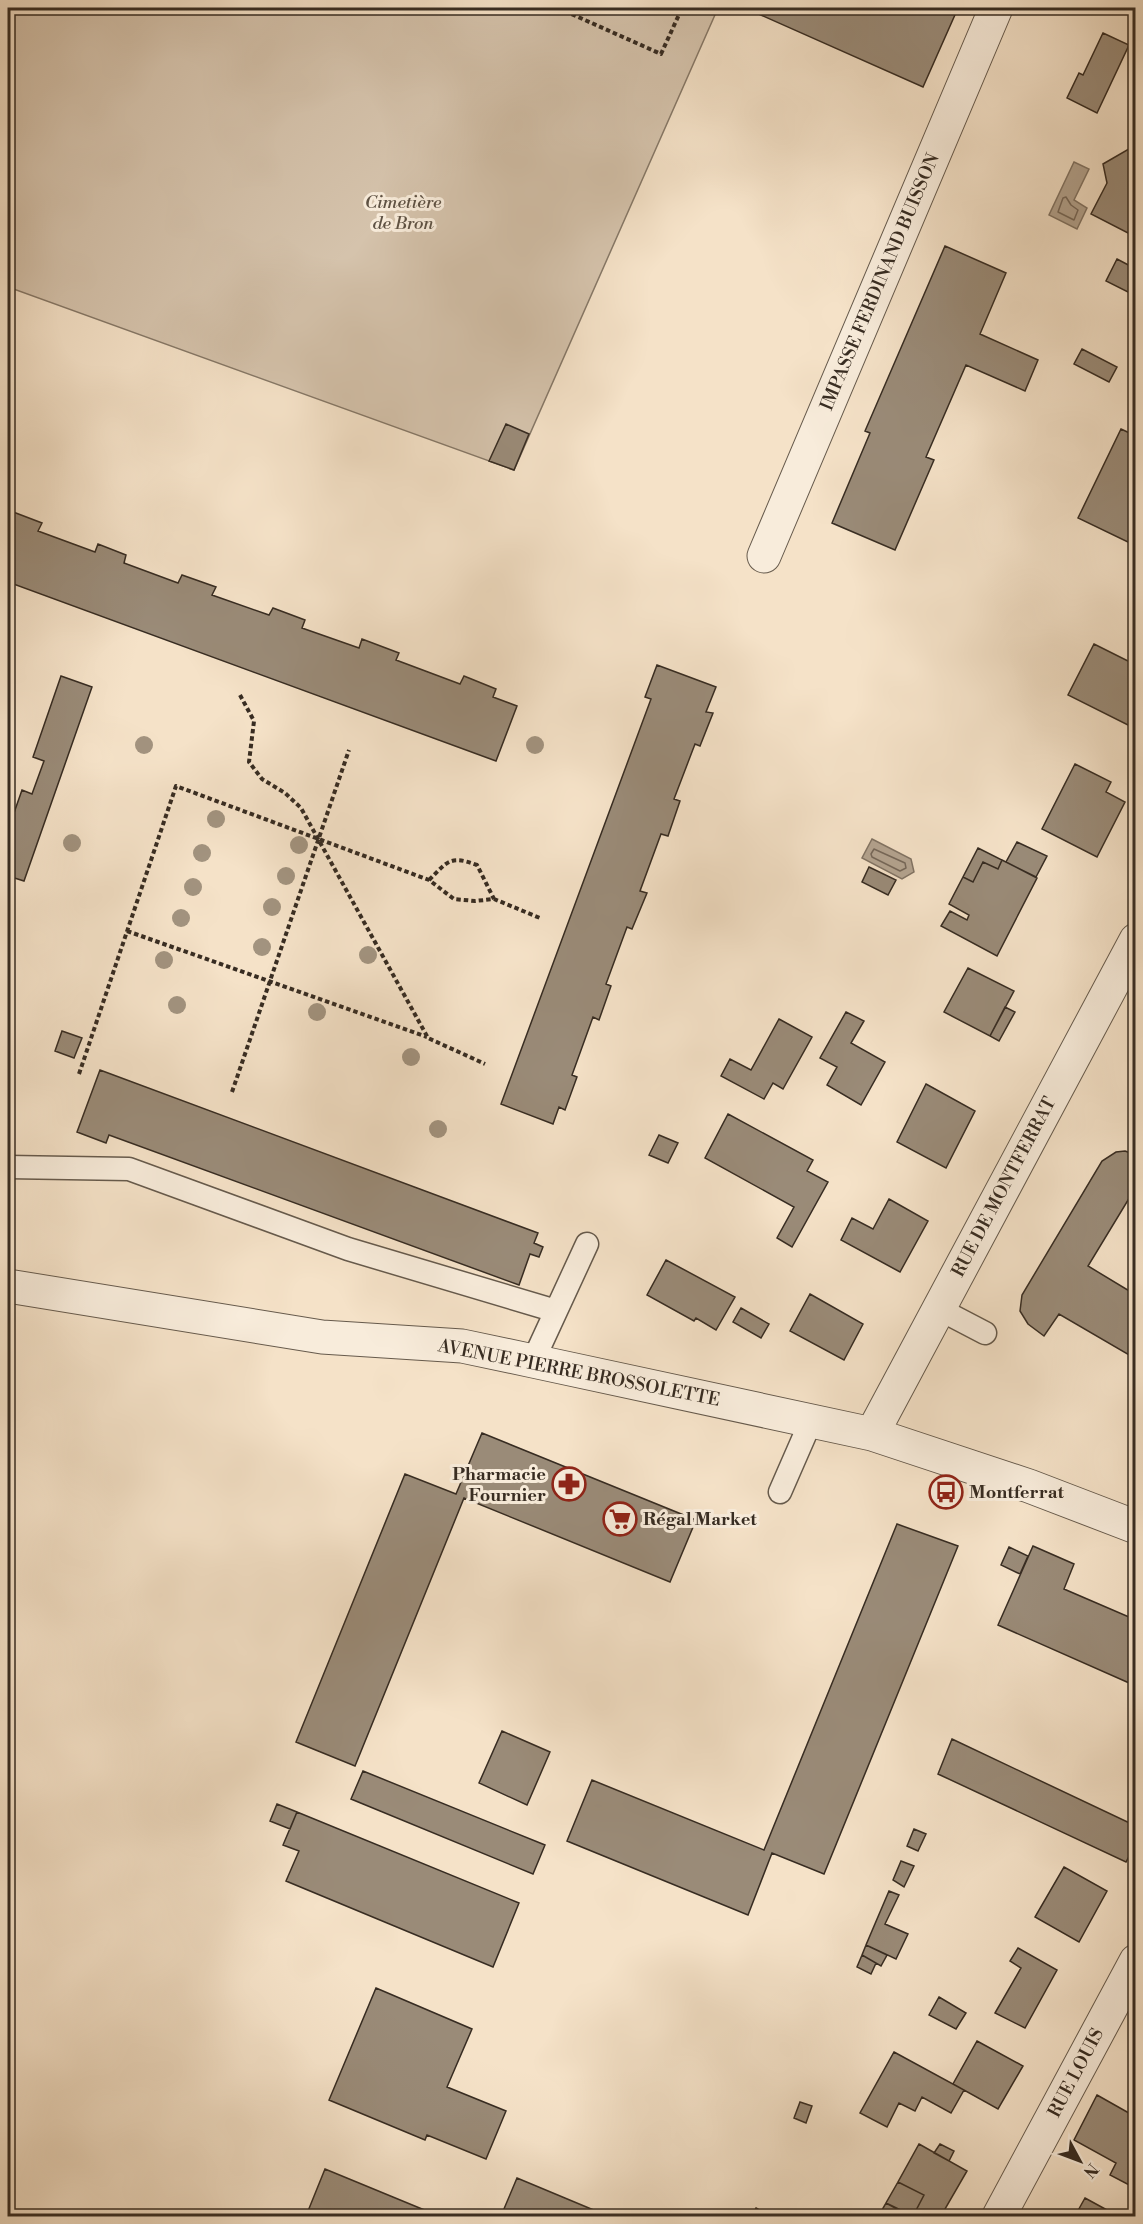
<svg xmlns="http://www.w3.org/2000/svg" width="1143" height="2224" font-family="'Libre Bodoni',serif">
<rect width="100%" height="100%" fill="#f5e2c8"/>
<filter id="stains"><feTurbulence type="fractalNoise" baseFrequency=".00333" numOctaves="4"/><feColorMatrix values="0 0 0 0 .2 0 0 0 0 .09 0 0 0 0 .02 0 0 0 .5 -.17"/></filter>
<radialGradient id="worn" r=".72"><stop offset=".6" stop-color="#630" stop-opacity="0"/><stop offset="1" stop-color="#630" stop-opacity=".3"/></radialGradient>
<path fill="#d5c3ac" stroke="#867867" stroke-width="1.5" d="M8,8H718L514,470L8,287Z"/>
<path fill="#b4a490" stroke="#827464" stroke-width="1.5" d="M1074,162L1089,169L1074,200L1087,208L1077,229L1049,215Z
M872,839L911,859L914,872L902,879L862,858Z"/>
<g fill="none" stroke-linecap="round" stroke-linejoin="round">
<path stroke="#766859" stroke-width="1.5" d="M1066,197L1071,205L1078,210L1074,220L1058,212L1063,198Z
M874,849L905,863L906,868L900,871L872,857L871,854Z"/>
</g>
<path fill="#9a8b78" stroke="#372c22" stroke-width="1.5" d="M745,8H958L923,87Z
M1086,8H1126L1125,14Z
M1103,33L1129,45L1097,113L1067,98L1079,73L1083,75Z
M1136,135V217L1128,233L1091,214L1107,183L1103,164L1129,149Z
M945,246L1006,273L980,334L1038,360L1025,391L966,365L926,457L934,460L895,550L832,523L870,433L865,431Z
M1117,259L1136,269V296L1106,281Z
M1082,349L1117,367L1109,382L1074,364Z
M506,424L529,434L514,470L489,461Z
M1121,429L1136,436V532L1130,543L1078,518Z
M8,510L42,523L38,531L95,552L98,544L126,555L124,563L178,583L182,575L216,587L212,595L269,615L273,608L305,620L302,628L359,648L362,639L399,653L396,660L460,684L464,676L496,689L493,697L517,706L496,761L8,582Z
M1094,644L1136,665V729L1068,695Z
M657,665L716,687L706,712L713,713L700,746L695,744L674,799L680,801L668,836L661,834L640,891L647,893L632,929L627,927L606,984L611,986L599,1020L593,1017L572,1075L577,1077L565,1110L559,1107L553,1124L501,1104L651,699L645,697Z
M61,676L92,687L24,881L8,876V830L22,790L32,794L44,761L33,757Z
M1075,764L1111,782L1106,792L1125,802L1097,857L1042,829Z
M1017,842L1047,856L1036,877L1006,862Z
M978,848L1002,860L998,869L983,862L973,882L963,877Z
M1002,860L1037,878L997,956L941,926L950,911L967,920L969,915L949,904L963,877L973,882L983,862L998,869Z
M869,867L896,880L888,895L862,882Z
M8,913L12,914L8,928Z
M968,968L1014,991L990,1036L944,1012Z
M1005,1007L1015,1012L999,1041L990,1036Z
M846,1012L864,1021L851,1043L885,1062L861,1105L827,1085L837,1067L820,1058Z
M779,1019L812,1037L783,1089L773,1083L764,1099L721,1076L730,1059L751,1070Z
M62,1031L82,1038L74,1058L55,1051Z
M100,1070L538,1233L534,1243L543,1247L539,1257L530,1254L519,1285L109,1135L106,1143L77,1132Z
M926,1084L975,1111L946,1168L897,1142Z
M728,1114L813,1160L807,1171L828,1182L792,1247L777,1238L794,1207L705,1158Z
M659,1135L678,1143L668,1163L649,1155Z
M1125,1151L1136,1155V1187L1088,1266L1136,1295V1359L1059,1314L1044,1336L1028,1324L1020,1311L1022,1295L1102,1161L1116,1152Z
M889,1199L928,1221L900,1272L841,1240L852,1218L873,1229Z
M666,1260L735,1297L716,1330L696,1318L694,1321L647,1295Z
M810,1294L863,1324L844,1360L790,1331Z
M741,1308L769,1324L761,1338L733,1322Z
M482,1433L696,1520L670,1582L464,1498L355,1766L296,1742L405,1474L456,1494Z
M897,1524L958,1546L824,1874L772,1853L748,1915L567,1841L592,1780L764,1850Z
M1033,1546L1074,1564L1064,1589L1136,1620V1686L998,1625Z
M1009,1547L1028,1556L1020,1574L1001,1565Z
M502,1731L550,1752L527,1805L479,1783Z
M952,1739L1136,1826V1843L1126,1862L938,1774Z
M363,1771L545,1845L533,1874L351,1799Z
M277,1804L297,1812L290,1829L270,1821Z
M297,1812L519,1903L493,1967L286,1881L299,1851L283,1845Z
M914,1829L926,1834L918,1851L907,1846Z
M901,1861L914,1866L904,1887L893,1880Z
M1064,1867L1107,1891L1079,1942L1035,1917Z
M889,1891L899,1895L885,1924L908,1934L896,1959L866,1945Z
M866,1945L887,1955L881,1966L862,1955Z
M1018,1948L1057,1970L1025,2028L995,2013L1021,1968L1010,1961Z
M862,1955L876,1963L871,1974L857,1967Z
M376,1988L472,2029L447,2087L506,2111L486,2159L427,2135L425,2140L329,2100Z
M939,1997L966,2013L956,2029L929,2015Z
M977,2041L1023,2066L998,2109L953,2084Z
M894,2052L964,2090L951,2113L922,2097L915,2111L899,2103L887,2127L860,2113Z
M1097,2095L1136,2117V2182L1133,2187L1110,2175L1116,2163L1074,2140Z
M800,2102L812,2106L806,2123L794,2118Z
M919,2144L967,2171L941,2216H913L924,2195L898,2182Z
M940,2144L954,2151L949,2161L934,2153Z
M325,2169L439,2216H306Z
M517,2178L608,2216H501Z
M898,2182L924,2195L913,2216L886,2203Z
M1085,2198L1118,2216H1075Z
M886,2203L910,2216L879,2215Z
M756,2208L770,2216H752Z"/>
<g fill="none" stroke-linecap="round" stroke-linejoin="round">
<defs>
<path id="lane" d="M8,1167L129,1169L348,1249L556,1311
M939,1309L985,1333
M533,1361L587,1244
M780,1492L811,1421"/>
<path id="street" d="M764,556L996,8
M8,1286L322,1337L462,1346L533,1361L872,1434L1029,1486L1136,1527
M872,1434L1136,940
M999,2216L1136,1961"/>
</defs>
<use href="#lane" stroke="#665a4c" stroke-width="25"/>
<use href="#street" stroke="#665a4c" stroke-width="35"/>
<path stroke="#372c22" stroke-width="4" stroke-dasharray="4.5 3" stroke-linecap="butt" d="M558,8L661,54L682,8
M240,695L254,721L249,762L262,779L285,793L301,808L428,1038L485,1064
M429,880C448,861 450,855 477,865L494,899
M127,931L427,1037
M79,1074L176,786L429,880L454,899L475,901L494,899L540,918
M232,1092L349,750"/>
<use href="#lane" stroke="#f8ecdb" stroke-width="22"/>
<use href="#street" stroke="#f8ecdb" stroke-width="33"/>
</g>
<g fill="#a2937f">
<circle cx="144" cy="745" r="9"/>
<circle cx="535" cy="745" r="9"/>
<circle cx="216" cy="819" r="9"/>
<circle cx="72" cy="843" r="9"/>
<circle cx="299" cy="845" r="9"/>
<circle cx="202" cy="853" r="9"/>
<circle cx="286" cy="876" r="9"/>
<circle cx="193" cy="887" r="9"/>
<circle cx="272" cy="907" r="9"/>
<circle cx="181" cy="918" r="9"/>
<circle cx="262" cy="947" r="9"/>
<circle cx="368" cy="955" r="9"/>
<circle cx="164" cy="960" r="9"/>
<circle cx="177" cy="1005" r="9"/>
<circle cx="317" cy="1012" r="9"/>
<circle cx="411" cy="1057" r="9"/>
<circle cx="438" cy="1129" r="9"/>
</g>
<defs>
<symbol id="pharmacy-ring" viewBox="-11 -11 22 22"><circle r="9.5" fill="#f8ecdb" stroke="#8f2418" stroke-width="1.5"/><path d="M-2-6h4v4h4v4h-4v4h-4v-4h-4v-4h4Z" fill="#8f2418"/></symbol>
<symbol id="bus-ring" viewBox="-11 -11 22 22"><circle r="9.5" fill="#f8ecdb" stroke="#8f2418" stroke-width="1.5"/><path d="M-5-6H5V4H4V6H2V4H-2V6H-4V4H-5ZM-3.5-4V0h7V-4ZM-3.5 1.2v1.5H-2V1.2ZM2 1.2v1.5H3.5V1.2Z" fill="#8f2418"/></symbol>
<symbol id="supermarket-ring" viewBox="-11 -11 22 22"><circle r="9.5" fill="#f8ecdb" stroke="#8f2418" stroke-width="1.5"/><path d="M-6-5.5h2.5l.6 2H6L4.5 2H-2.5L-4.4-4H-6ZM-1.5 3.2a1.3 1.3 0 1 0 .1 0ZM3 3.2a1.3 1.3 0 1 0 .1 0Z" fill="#8f2418"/></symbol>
</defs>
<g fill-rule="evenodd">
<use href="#pharmacy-ring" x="550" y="1465" width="38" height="38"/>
<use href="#bus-ring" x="927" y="1473" width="38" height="38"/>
<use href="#supermarket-ring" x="601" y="1500" width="38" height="38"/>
</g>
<g text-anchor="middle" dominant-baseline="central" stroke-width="6" stroke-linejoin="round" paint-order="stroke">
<g font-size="18" font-style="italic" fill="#5e5244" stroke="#f8ecdb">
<text x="403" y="202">Cimetière<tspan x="403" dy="21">de Bron</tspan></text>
</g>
<g font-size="18" fill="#372c22" stroke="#f8ecdb">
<text transform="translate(880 282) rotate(-67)">IMPASSE FERDINAND BUISSON</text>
<text transform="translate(1004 1187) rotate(-62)">RUE DE MONTFERRAT</text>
<text transform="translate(579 1373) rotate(11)">AVENUE PIERRE BROSSOLETTE</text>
<text transform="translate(1076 2073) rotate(-62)">RUE LOUIS</text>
</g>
<g font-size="18" font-weight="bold" fill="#372c22" stroke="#f8ecdb" text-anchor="start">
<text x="546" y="1474" text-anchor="end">Pharmacie<tspan x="546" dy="21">Fournier</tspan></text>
<text x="969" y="1492">Montferrat</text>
<text x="643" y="1519">Régal Market</text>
</g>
</g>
<rect width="1143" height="2224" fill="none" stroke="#f5e2c8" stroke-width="30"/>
<rect x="9" y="9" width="1125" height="2206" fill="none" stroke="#372c22" stroke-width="3"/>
<rect x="15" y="15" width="1113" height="2194" fill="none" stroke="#372c22" stroke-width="1.5"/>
<g transform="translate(1080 2161) rotate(131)" stroke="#f8ecdb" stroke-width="4.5" paint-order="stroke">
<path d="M0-4.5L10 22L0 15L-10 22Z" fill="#372c22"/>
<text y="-9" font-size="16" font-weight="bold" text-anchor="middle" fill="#372c22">N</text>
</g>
<rect width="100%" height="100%" filter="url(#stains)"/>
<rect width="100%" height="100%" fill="url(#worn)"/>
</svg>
